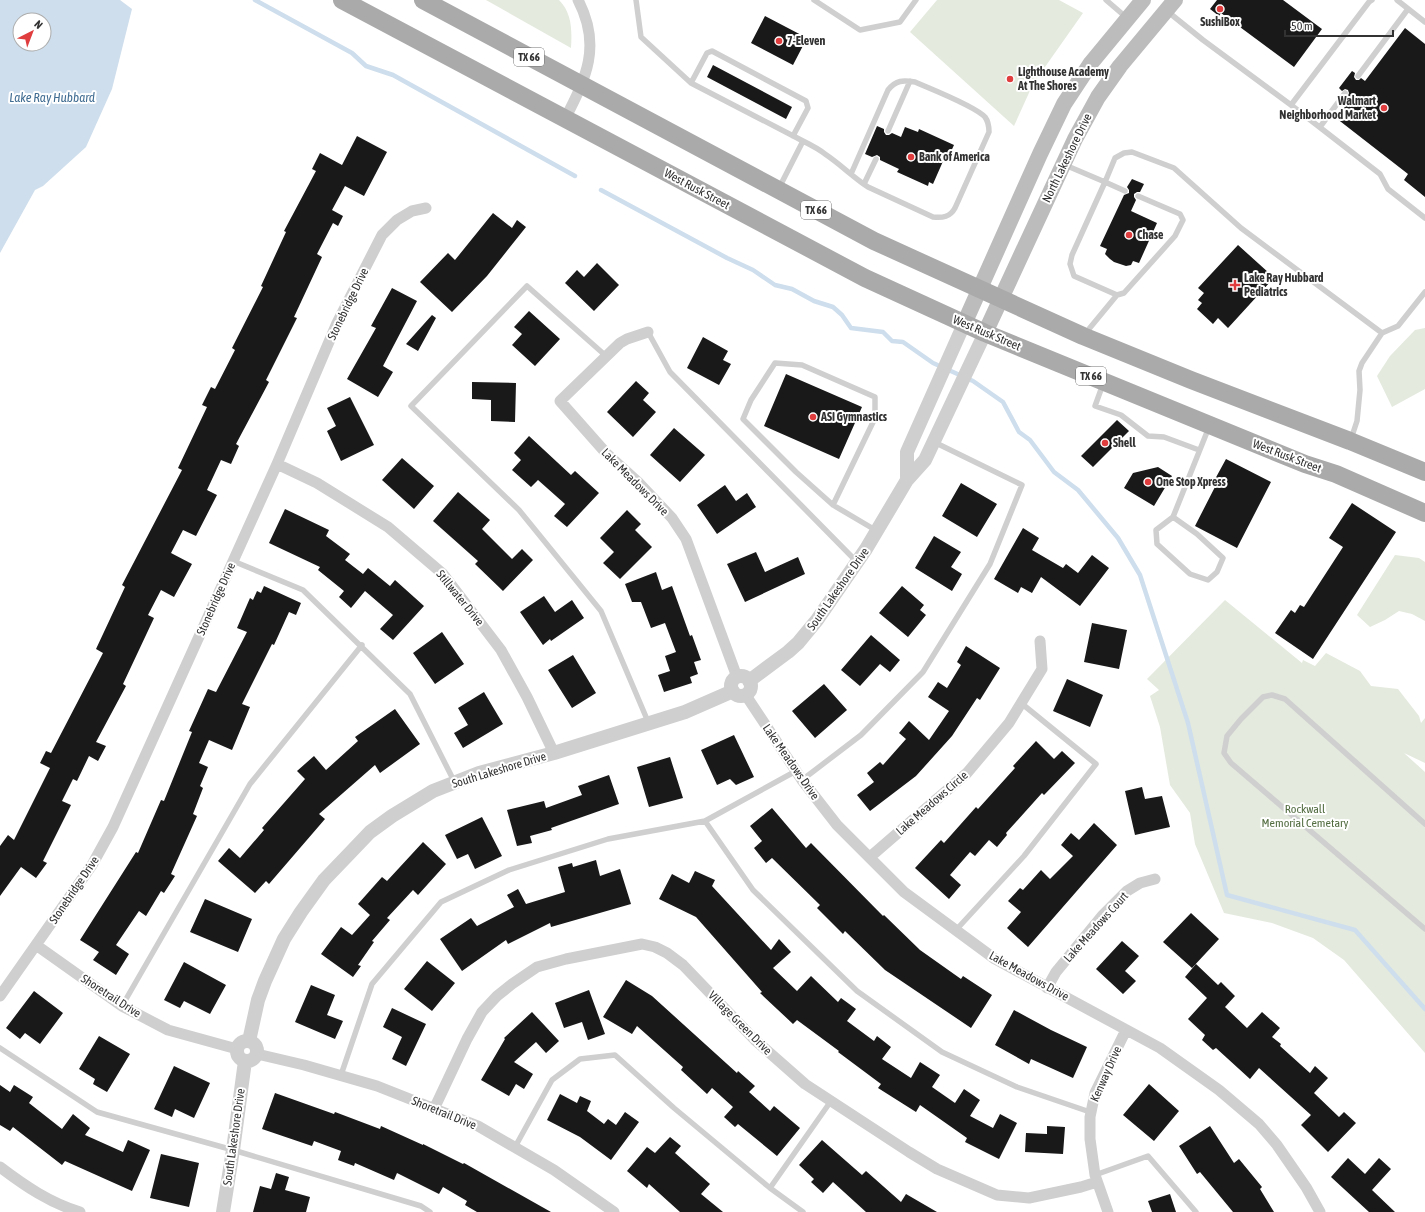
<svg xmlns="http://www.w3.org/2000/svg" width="1425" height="1212" font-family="'Asap Condensed',sans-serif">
<rect width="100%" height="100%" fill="#fff"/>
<path fill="#e4eade" d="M486,0H559C572,13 572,30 571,48Z
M937,0H1059L1083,13L1033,84L1014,126L910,32Z
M1425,328V389L1392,407L1377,376L1390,356L1415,330Z
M1395,555L1419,558L1425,562V621L1412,614L1399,611L1385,620L1370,627L1357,615Z
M1225,600L1302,663L1303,660L1315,666L1326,653L1360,671L1371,686L1398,689L1419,716L1421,723L1425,718V763L1404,753L1425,772V1053L1344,960L1313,938L1272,923L1224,913L1195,844L1190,813L1170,785L1160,727L1150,696L1159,690L1147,679Z"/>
<path fill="#cedeec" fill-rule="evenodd" d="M0,0H120L132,9L112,89L86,147L43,186L35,190L0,253ZM20,20H44V44H20Z"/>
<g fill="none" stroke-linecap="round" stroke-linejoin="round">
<path stroke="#cedeec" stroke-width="4.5" d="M255,0L352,53L366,66L393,75L575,176
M601,190L727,258L753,270L775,285L792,289L814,301L833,307L842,315L851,328L883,332L892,341L903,342L933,363L973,381L1003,402L1019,432L1030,440L1054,472L1078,490L1118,538L1140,575L1188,723L1227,895L1355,930L1425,1009"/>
</g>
<path fill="#191919" d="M1217,0H1283L1322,29L1294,67L1221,13L1219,16L1210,9Z
M765,16L807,38L793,65L751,43Z
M1405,28L1425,44V197L1404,180L1408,174L1336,118L1352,98L1348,96L1349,93L1348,90L1345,89L1342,91L1339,88L1352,71L1355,73L1354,77L1356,80H1359L1361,78L1365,81Z
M713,65L792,107L786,119L707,77Z
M877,126L884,129V132L886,135H889L892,133L901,137L905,127L918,132L919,129L954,145L947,160L944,159L933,184L929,182L928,186L897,172L899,169L880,160V157L877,155L872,157L865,154Z
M357,136L387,152L364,196L345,186L332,210L343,216L338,226L333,223L317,254L322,257L294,317L297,318L266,380L269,382L236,444L239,446L231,464L221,460L207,490L217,495L196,536L183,530L171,553L192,564L174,597L161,590L148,615L154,618L123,684L126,686L96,742L106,746L98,761L89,756L77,781L73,779L62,801L71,805L43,861L47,863L36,878L21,867L0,896V846L8,835L14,840L50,768L40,763L46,751L51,753L103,653L96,649L125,587L122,585L182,470L178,468L207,407L202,405L211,387L215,389L235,350L232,348L263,287L261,286L286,232L284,231L316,171L312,169L320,153L342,165Z
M1132,179L1144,184L1140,192H1137L1134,194V197L1136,200L1131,211L1157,223L1139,263L1133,261L1131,265L1126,266L1114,262L1110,259L1105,254L1107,249L1100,246L1124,195L1129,193V190L1127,187Z
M493,213L512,228L517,220L526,227L487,276L452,312L420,282L448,253L455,260Z
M1238,245L1269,273L1266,277L1271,281L1228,328L1218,318L1213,324L1197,309L1202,303L1198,300L1204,293L1198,288Z
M597,263L619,285L594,311L565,283L577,270L584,277Z
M392,288L417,301L383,366L393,372L378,397L347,379L376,328L371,326Z
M529,311L560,339L535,366L512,345L522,334L514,327Z
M432,315L436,318L418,351L406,344Z
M703,337L728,351L723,360L731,364L719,385L687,368Z
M786,374L862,407L839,459L764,426Z
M636,381L649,393L643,400L656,412L633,437L607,412Z
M472,382L516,383L515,422L491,421V400L472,399Z
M350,397L374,445L341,461L327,431L336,426L327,408Z
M1117,420L1129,431L1093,467L1081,456Z
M674,428L705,455L680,482L650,455Z
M529,436L571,475L575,471L599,493L567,527L554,516L565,504L538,480L531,487L512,470L521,460L514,453Z
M402,458L434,486L414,509L382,480Z
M1226,459L1271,482L1237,548L1195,526L1217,483L1214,481Z
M1158,467L1172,476L1154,506L1124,488L1133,473Z
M961,483L997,504L977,537L942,516Z
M725,485L736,501L747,493L756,507L717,534L697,505Z
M458,492L490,520L482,529L512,559L522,549L533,560L503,591L475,564L478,561L433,521Z
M1352,503L1396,532L1313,659L1275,633L1291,610L1295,613L1300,605L1304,607L1343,547L1329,538Z
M285,509L329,530L326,536L350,554L345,560L363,574L368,568L390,586L395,580L424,606L393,640L380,629L393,615L365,591L351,608L339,597L344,591L318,570L320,567L269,543Z
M627,510L641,524L635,530L652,547L620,579L603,563L614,552L600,538Z
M1023,528L1039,538L1032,550L1063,568L1066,564L1078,573L1092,555L1109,568L1080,606L1041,577L1032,593L1021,587L1018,593L994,579Z
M934,536L961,552L951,567L962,574L952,591L915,568Z
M756,552L765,572L798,557L805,574L745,602L727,564Z
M656,572L662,590L672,586L690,636L692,635L701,660L694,662L698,674L690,677L692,683L664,692L658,675L670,671L665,656L676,652L665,623L651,628L641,602H632L625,584Z
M264,586L301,603L296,615L289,612L274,645L272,644L242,704L250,707L232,750L209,740L199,763L208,767L200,786L203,788L193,814L197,816L171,874L175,876L164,893L161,891L146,916L139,911L116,945L129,954L116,975L93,960L99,952L80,940L136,852L138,853L161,800L164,801L192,732L189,731L208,689L216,692L247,632L237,628L250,598L253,600L257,591L261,593Z
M902,586L924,605L920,610L926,615L908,637L879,613Z
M544,596L555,612L572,600L584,618L551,641L550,639L543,645L520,612Z
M1092,623L1127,630L1119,669L1084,662Z
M442,632L464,664L435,684L413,653Z
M871,635L900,660L890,672L880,664L860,686L841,670Z
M966,646L1000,668L980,700L977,698L952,736L916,776L870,811L857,795L874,782L867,773L880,762L883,765L906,739L899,733L909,721L929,740L949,711L928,697L938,682L947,688L961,665L957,662Z
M573,655L596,693L572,708L548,670Z
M1067,679L1103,695L1090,727L1053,711Z
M824,684L847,710L815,738L792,711Z
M484,692L503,724L463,748L454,733L468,725L458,708Z
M395,709L420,744L380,773L375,765L319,814L325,819L269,884L266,881L255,893L218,861L229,848L240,858L264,830L262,828L305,779L297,771L314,756L326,770L358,741L355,737Z
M734,735L754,777L736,785L730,779L717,785L701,750Z
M1036,741L1054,759L1062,751L1075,763L1044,795L1042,793L1006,833L1007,835L997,847L989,840L975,856L970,852L950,875L961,885L949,899L915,868L941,840L944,843L976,807L978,809L1015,768L1013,766Z
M670,757L683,798L649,807L637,767Z
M609,775L619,804L551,828L552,830L530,836L532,843L517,846L507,810L544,801L546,808L582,795L578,786Z
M1142,787L1145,799L1162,796L1170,827L1135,835L1125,791Z
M772,808L806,848L811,843L883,916L884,915L920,950L961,979L963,976L992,995L971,1028L885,970L845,931L843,934L817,908L820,905L772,858L766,863L754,848L762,841L750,826Z
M482,817L502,856L475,869L468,854L457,859L445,835Z
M1094,823L1117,845L1028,947L1007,928L1021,912L1008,901L1020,888L1023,890L1041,870L1050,879L1073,856L1061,845L1071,833L1079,840Z
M423,842L446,864L418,895L413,890L387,918L390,920L372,941L374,942L358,965L361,966L353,977L321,954L341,927L352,935L370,915L358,904L382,877L387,881Z
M596,860L600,876L620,869L631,904L551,927L550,923L508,944L506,940L462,971L440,939L471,918L477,926L514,907L507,895L518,889L526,904L565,892L558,867L572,863L573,867Z
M695,871L715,880L712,886L771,950L779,939L791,952L773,968L797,991L811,976L838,1002L841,998L856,1009L847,1021L874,1041L877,1036L891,1047L882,1059L911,1078L920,1062L940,1075L932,1087L955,1103L964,1089L980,1100L970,1116L993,1128L1000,1114L1017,1123L999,1159L965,1142L967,1138L920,1105L916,1112L878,1088L881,1084L838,1052L839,1051L797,1020L793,1024L760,993L762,992L696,917L659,899L672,874L689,883Z
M205,899L252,919L238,952L190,932Z
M1191,913L1219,939L1192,968L1163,942Z
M1122,941L1139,956L1125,971L1136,981L1123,994L1096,969Z
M427,961L455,983L432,1011L404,989Z
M184,962L226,985L210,1014L184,1001L180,1008L164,1000Z
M1196,964L1218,985L1221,982L1235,996L1225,1007L1247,1028L1262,1012L1280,1028L1272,1037L1281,1044L1280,1046L1310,1073L1315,1066L1328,1078L1314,1093L1339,1117L1344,1112L1356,1123L1328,1152L1301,1125L1311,1115L1259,1068L1250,1079L1216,1048L1213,1050L1202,1040L1205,1035L1188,1019L1207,998L1185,977Z
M626,980L652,996L737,1073L738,1071L755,1086L749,1092L770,1111L774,1106L800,1128L777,1156L738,1124L735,1127L724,1117L733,1107L712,1088L707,1094L681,1070L683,1067L637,1026L632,1034L603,1017Z
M311,985L335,995L327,1015L343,1021L335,1039L295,1022Z
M589,990L605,1034L588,1040L582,1022L564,1028L555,1003Z
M34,991L63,1013L40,1044L25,1033L20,1039L6,1028Z
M392,1008L426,1024L406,1066L392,1059L402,1037L383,1027Z
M1014,1010L1051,1030L1087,1047L1073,1078L1031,1059L1029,1064L995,1045Z
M532,1012L559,1041L546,1053L536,1042L514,1062L533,1074L524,1089L516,1084L509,1096L481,1080L505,1039L504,1038Z
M99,1036L130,1054L107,1092L93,1084L95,1079L79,1069Z
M174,1066L210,1083L194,1118L175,1109L172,1117L154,1109Z
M1149,1084L1179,1111L1154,1141L1123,1115Z
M0,1085L10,1092L14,1085L33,1097L29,1103L62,1129L73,1114L90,1128L85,1135L123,1152L128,1140L150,1150L132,1191L65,1161L62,1165L13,1127L10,1131L0,1125Z
M275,1093L334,1114L335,1112L380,1129L381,1126L423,1145V1144L463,1164L464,1163L551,1212H477L465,1205L467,1201L443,1187L439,1194L397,1173L394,1180L355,1163L354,1166L338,1160L341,1151L314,1141L312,1146L262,1129Z
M560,1094L577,1103L580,1096L591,1101L587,1111L604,1124L608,1119L616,1125L625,1112L639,1122L611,1160L580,1137L547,1120Z
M1047,1126L1065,1127L1063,1154L1025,1152L1026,1133L1047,1134Z
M1210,1126L1234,1163L1239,1159L1262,1187L1260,1189L1274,1212H1233L1200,1172L1197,1174L1179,1146Z
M670,1137L681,1146L675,1153L710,1184L701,1194L723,1212H680L649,1184L647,1188L627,1171L647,1147L655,1153Z
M822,1140L862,1175L866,1171L901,1202L906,1194L937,1212H866L833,1182L823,1193L811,1182L814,1179L799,1165Z
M161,1154L199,1163L189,1207L150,1198Z
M1348,1158L1365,1174L1379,1158L1391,1169L1372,1190L1395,1212H1369L1331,1177Z
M276,1173L289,1177L285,1190L310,1197L306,1212H253L260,1186L271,1189Z
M1170,1194L1176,1212H1152L1148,1201Z"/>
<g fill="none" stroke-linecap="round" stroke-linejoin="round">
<path stroke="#cfcfcf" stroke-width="5.5" d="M636,0L641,37L691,83L803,141
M814,0L860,30L900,22L916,0
M1106,0L1127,18
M1397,0L1425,22
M1167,11L1203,40L1291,105L1380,174L1388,189L1425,218
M1358,76L1408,9
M691,83L707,53L712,51L806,101L808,108L793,136
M1291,105L1369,2L1372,0
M1320,127L1345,93
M888,131L910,81
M1065,165L1105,182L1115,158L1124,153L1132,152L1174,168L1241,228L1382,333L1362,363L1359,371L1360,390L1357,421L1351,439
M864,184L876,159
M779,188L803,141C811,145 819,149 825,154C840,164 853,177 868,187L933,217C943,218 950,217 955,208L989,132C989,126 988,121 985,117C975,106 931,89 915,82C903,80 896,80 888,90L851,174
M1117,295L1124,293L1175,236L1183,220L1180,214L1138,196
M648,332L670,372L857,562
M1382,333L1398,326L1425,292
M1084,335L1117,295L1074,276L1070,264L1072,255L1105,182L1125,191
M606,356L527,286L411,406L519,510L601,611L649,724
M1103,384L1095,406L1121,415L1148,436L1164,437L1199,450
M833,505L875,418V397L802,365L775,363L751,400L743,419L796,472L833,505L877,531
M1173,517L1156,530L1157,544L1190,574L1208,580L1217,572L1223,558L1197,534L1173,517L1209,427
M233,561L303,590L410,694L455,783
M796,771L705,821L753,890L857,991L942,1052L1017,1087L1090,1112
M802,780L861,735L923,672L990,564L1022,485L934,442
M1425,824L1285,699L1272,695L1263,697L1241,719L1227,736L1224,753L1231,763L1425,929
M956,930L1024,856L1096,764L1021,703
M122,1006L250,784L362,645
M0,1048L97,1112L233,1150L421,1206L430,1212
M341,1075L372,984L441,902L509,870L608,839L705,821
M515,1147L552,1080L580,1059L615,1055L674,1108L770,1188
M1095,1175L1148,1156L1196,1212
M803,1212L770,1188L831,1101"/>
<path stroke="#cfcfcf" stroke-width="11" d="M565,119C586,78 602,46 578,0
M648,332L627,339L620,343L560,401L606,453L638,482L672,518L686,539L737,677
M277,464L317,483L388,527L443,574L501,650L527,697L554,753
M745,694L802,780L837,825L904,892L995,959L1160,1048L1219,1090L1259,1124L1277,1145L1306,1187L1320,1212
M870,857L967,773L1009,723L1042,669L1040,641
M36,945L122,1006L168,1030L237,1049
M1047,988L1056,972L1102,916L1127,891L1140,883L1155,879
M0,996L92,865L113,827L277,464L337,323L382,235L397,220L412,211L426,208
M257,1054L304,1065L377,1086L478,1126L554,1170L614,1212
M434,1109L467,1039L482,1012L497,996L512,984L537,967L566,959L642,944L655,947L667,953L683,965L755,1040L805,1084L909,1152L937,1169L997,1195L1029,1198L1081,1187L1097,1182
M0,1167C25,1186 50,1203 80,1212
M1108,1212L1095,1175L1090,1139V1117L1095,1093L1126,1030"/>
<path stroke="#cfcfcf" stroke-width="14" d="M907,480V452L964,324
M731 686a10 10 0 1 1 20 0a10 10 0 1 1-20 0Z
M749,681L788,652L798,643L817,620L866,549L907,480L925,460L985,333
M237 1051a10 10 0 1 1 20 0a10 10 0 1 1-20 0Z
M249,1041L258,1000L265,981L284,939L301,912L324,880L349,854L370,832L392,816L433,791L479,773L554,753L685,712L733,691
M223,1212L233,1150L245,1061"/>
<path stroke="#bcbcbc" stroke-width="16" d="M964,324L1040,154L1064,104L1091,63L1143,0
M985,333L1075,139L1098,97L1120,66L1175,0"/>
<path stroke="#aaa" stroke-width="18" d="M342,0L865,278L985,333L1305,464L1336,474L1425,513
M423,0L874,241L1083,336L1191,380L1350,441L1425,472"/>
</g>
<g fill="#df3d3e" stroke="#fff" stroke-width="1.5">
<circle cx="1220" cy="9" r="4"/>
<circle cx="779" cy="41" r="4"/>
<circle cx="1010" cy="79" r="4"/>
<circle cx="1384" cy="108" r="4"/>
<circle cx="911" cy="157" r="4"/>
<circle cx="1129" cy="235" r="4"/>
<path d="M1233 279h4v4h4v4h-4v4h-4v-4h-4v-4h4z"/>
<circle cx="813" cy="417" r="4"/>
<circle cx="1105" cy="443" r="4"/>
<circle cx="1148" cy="482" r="4"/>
</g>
<g text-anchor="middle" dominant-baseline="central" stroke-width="4" stroke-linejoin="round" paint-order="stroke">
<g fill="#fff" stroke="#707070" stroke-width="1">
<rect x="514" y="48" width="30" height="18" rx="3"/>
<rect x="801" y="201" width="30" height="18" rx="3"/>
<rect x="1076" y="367" width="30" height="18" rx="3"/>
</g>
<g font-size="11" font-weight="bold" fill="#323232">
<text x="529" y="57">TX 66</text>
<text x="816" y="210">TX 66</text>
<text x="1091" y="376">TX 66</text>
</g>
<g font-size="12" font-weight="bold" fill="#323232" stroke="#fff" text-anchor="start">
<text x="1220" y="22" text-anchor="middle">SushiBox</text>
<text x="787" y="41">7-Eleven</text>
<text x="1018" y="72">Lighthouse Academy<tspan x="1018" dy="14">At The Shores</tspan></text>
<text x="1376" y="101" text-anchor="end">Walmart<tspan x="1376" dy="14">Neighborhood Market</tspan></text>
<text x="919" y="157">Bank of America</text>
<text x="1137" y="235">Chase</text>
<text x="1244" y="278">Lake Ray Hubbard<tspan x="1244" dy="14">Pediatrics</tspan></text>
<text x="821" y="417">ASI Gymnastics</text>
<text x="1113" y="443">Shell</text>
<text x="1156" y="482">One Stop Xpress</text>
</g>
<g font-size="12" fill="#323232" stroke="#fff">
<text transform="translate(1067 158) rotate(-64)">North Lakeshore Drive</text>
<text transform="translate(697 189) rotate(28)">West Rusk Street</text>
<text transform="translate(348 304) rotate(-64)">Stonebridge Drive</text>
<text transform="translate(987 333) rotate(23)">West Rusk Street</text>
<text transform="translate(1287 456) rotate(21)">West Rusk Street</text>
<text transform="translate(635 482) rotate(45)">Lake Meadows Drive</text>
<text transform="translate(838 589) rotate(-55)">South Lakeshore Drive</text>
<text transform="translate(460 598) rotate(51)">Stillwater Drive</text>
<text transform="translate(216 599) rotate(-66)">Stonebridge Drive</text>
<text transform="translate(791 762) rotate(55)">Lake Meadows Drive</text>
<text transform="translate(499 770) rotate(-17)">South Lakeshore Drive</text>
<text transform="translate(932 803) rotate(-41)">Lake Meadows Circle</text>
<text transform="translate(74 890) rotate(-56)">Stonebridge Drive</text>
<text transform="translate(1096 927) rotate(-48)">Lake Meadows Court</text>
<text transform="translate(1029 976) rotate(29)">Lake Meadows Drive</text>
<text transform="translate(111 996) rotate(33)">Shoretrail Drive</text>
<text transform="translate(740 1023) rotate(45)">Village Green Drive</text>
<text transform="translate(1106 1074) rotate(-66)">Kenway Drive</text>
<text transform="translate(444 1113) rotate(22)">Shoretrail Drive</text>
<text transform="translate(234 1137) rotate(-82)">South Lakeshore Drive</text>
</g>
<g font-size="12" fill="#526c40" stroke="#fff">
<text x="1305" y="809">Rockwall<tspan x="1305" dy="14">Memorial Cemetary</tspan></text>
</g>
<g font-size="13" font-style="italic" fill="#416d92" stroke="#fff">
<text x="52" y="97">Lake Ray Hubbard</text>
</g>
</g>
<g transform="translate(32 32) rotate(42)"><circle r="19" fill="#ffffff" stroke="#adadad"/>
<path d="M0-3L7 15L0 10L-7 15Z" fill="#df3d3e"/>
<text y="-6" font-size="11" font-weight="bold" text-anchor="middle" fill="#323232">N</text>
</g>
<path d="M1285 30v6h108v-6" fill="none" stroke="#323232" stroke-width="2"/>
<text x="1291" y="30" font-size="12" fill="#323232" stroke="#ffffff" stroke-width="3" paint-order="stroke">50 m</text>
</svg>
